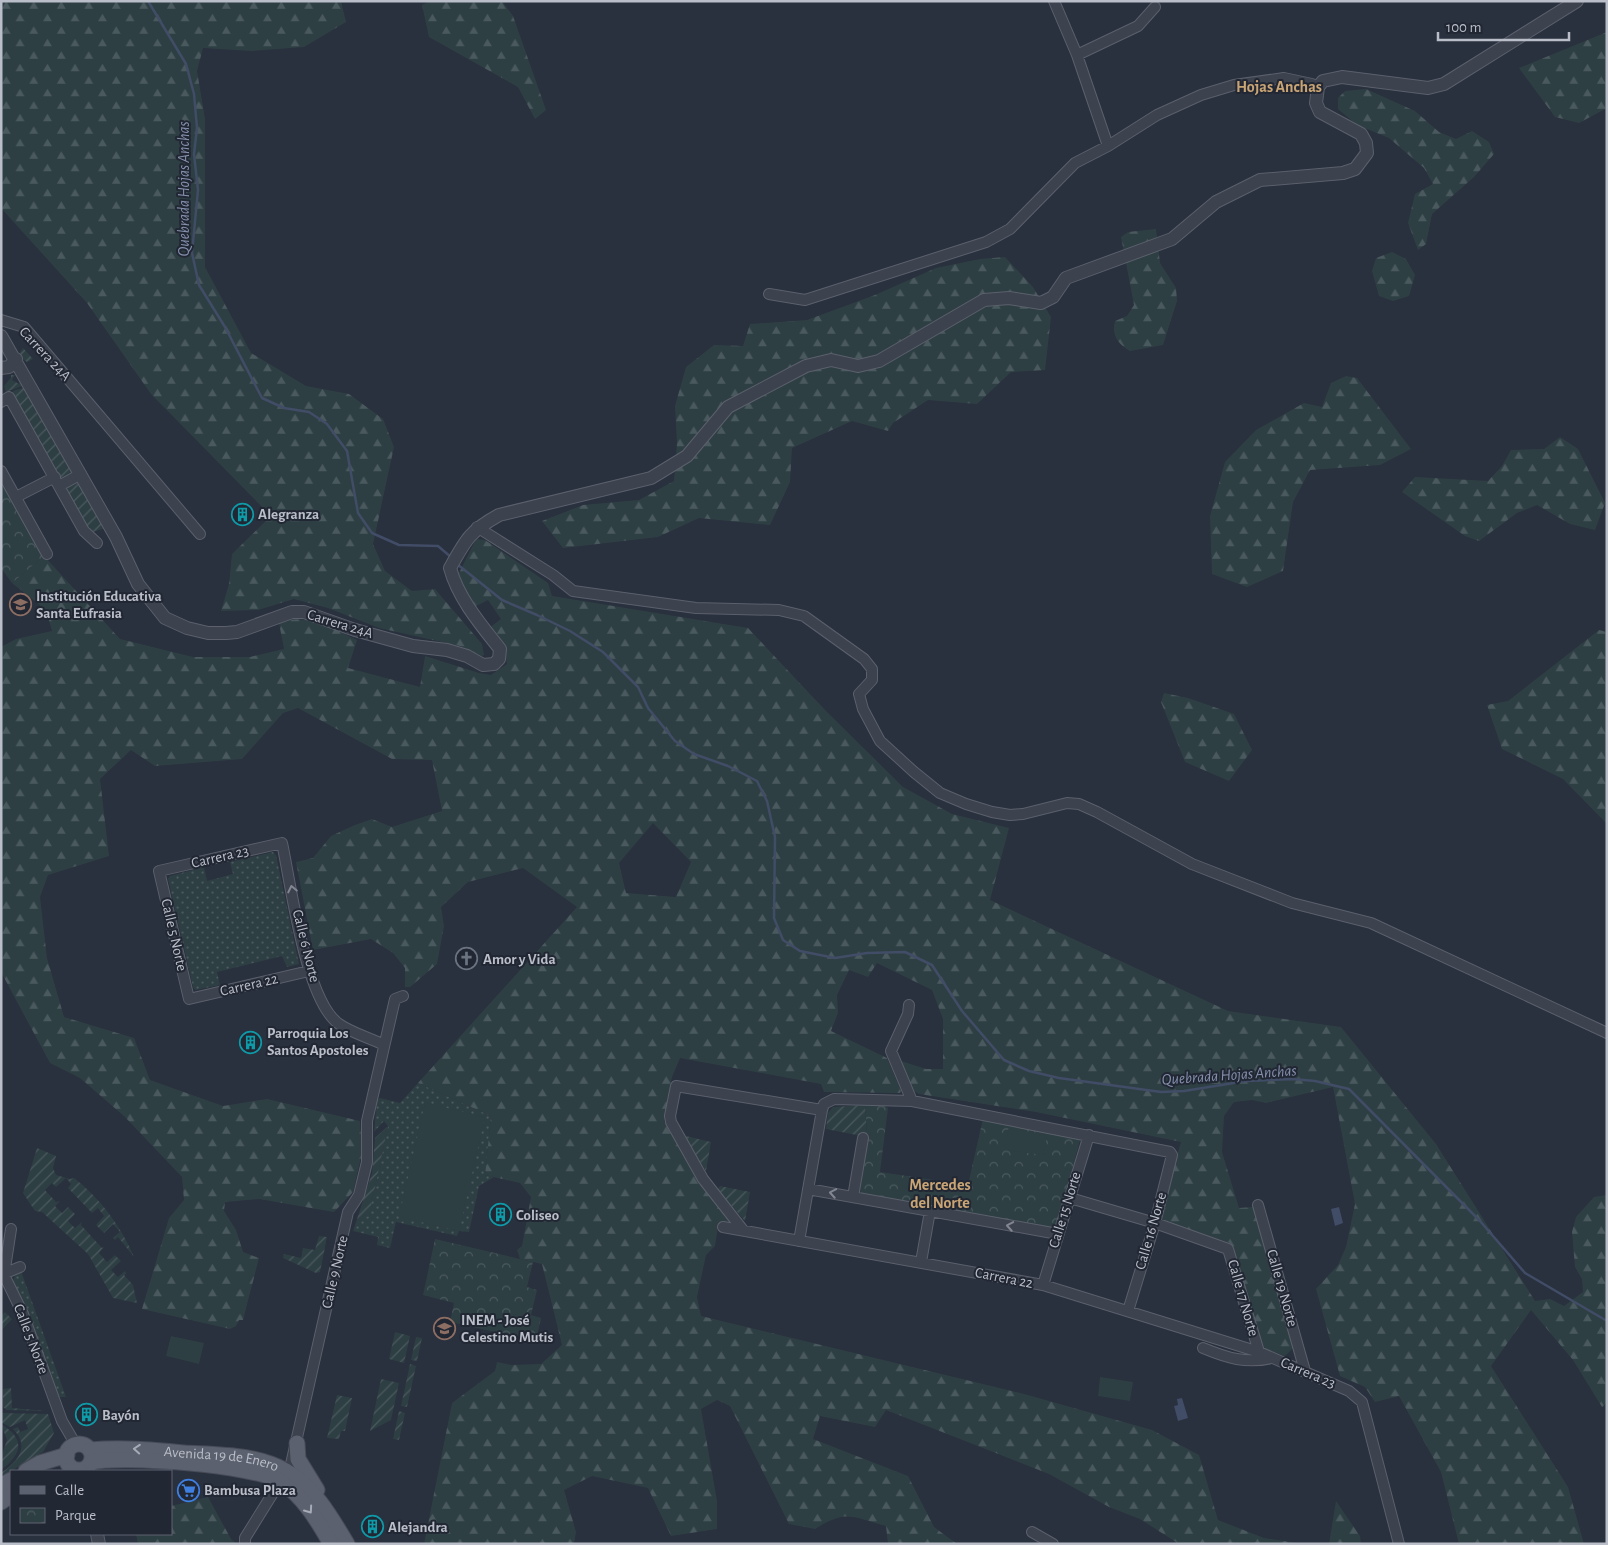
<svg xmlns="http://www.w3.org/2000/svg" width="1608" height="1545" font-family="'Alegreya Sans',sans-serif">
<defs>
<pattern id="grass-dots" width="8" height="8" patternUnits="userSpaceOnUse" patternTransform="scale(1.25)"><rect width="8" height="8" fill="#2e3f43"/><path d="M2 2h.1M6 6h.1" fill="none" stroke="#4a595d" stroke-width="1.8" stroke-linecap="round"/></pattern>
<pattern id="forest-firs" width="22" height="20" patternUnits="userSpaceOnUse" patternTransform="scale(1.25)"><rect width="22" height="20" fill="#2e3f43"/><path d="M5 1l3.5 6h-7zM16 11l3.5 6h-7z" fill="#4a595d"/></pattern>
<pattern id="park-crowns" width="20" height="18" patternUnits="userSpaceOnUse" patternTransform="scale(1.25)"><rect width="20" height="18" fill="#2e3f43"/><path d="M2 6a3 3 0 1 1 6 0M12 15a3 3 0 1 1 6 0" fill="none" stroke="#4a595d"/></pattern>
<pattern id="garden-furrows" width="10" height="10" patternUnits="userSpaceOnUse" patternTransform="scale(1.25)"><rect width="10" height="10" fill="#2e3f43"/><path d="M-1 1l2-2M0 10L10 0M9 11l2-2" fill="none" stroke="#4a595d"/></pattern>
</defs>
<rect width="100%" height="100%" fill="#29303e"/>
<path fill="url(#grass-dots)" d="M273,852L276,855L299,964L287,967L282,956L217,972L220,985L195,990L193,987L168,879L170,876L204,867L207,881L233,874L230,862Z
M418,1083L491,1116L485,1175L494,1177L479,1186L469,1232L459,1231L457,1236L396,1222L390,1248L377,1245L378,1237L353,1231L357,1219L369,1215L388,1126L384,1121L374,1132L377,1100L380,1098L400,1103Z
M21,1271L66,1397H58L13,1280L16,1274Z"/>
<path fill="url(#forest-firs)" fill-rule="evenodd" d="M1,1H341L346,22L304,47L252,51L203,48L197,71L205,119V267L251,353L306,386L349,394L383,419L394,447L373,544L385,571L412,591L435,589L482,644L484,655L482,656L460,646L379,628L328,608L294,599L258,610L221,611L229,584L232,554L271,516L151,394L87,303L1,208Z
M430,1H502L513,16L546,110L535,119L518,87L429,37L422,5Z
M1607,32V108L1579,123L1555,117L1519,68Z
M1366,89L1415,111L1439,132L1456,139L1472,131L1489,142L1494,154L1474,177L1432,214L1426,244L1418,250L1408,223L1415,194L1433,184L1424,168L1389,138L1357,125L1338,109V98L1345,91Z
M1156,229L1160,263L1176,288L1177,301L1163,345L1130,351C1118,344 1111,335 1115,321L1127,316L1134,305L1121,237L1128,232Z
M1392,252L1406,259L1415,275L1409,296L1393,301L1379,296L1372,271L1376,258Z
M1005,257L1033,287L1051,317L1045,370L1011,372L977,404L928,400L893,423L888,431L852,421L792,448L790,482L770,525L699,518L658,537L563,548L542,521L583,505L639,500L674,481L677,443L675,406L686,367L714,345L743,346L750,324L807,320L875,295L936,268L980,259Z
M1346,376L1357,378L1411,449L1380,465L1310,470L1293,502L1283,571L1247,587L1212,574L1210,516L1225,462L1256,430L1304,403L1322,407L1331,383Z
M1560,437L1578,449L1605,503L1595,530L1570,524L1537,505L1517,513L1479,541L1465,536L1402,492L1415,477L1488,481L1502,466L1511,450L1544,449Z
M476,539L485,540L548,583L552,596L748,628L826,711L903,787L952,814L1009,828L990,900L1228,1011L1341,1027L1436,1144L1535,1301L1550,1299L1564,1306L1583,1292L1582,1279L1575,1267L1572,1232L1576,1217L1594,1197L1607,1195V1403L1602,1407L1573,1360L1531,1310L1491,1366L1568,1487L1584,1544H1459L1441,1472L1399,1396L1375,1402L1365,1387L1340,1376L1316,1289L1338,1265L1346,1247L1355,1204L1333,1087L1266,1103L1252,1100L1234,1102L1224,1116L1222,1152L1239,1208L1253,1207L1294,1347L1285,1356L1263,1348L1230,1243L1160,1220L1159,1216L1181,1142L1036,1112L919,1094L914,1091L899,1063L901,1061L926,1069H943V1019L932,990L877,963L868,977L849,970L837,995L838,1013L831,1031L887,1058L901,1091L900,1093L824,1092L821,1084L680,1058L672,1077L664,1121L703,1188L732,1223L724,1221L718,1226L715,1246L706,1255L697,1297L701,1316L1024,1394L1152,1430L1199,1455L1218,1520L1264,1538L1305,1544H1179L1140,1519L1109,1507L1049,1474L886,1410L875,1427L820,1416L813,1439L908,1476L934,1527L957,1544H888L886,1526C852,1517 847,1509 815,1529L789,1524L730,1406L717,1400L701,1409L717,1501V1529L671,1536L648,1488L592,1476L564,1490L576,1532L574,1544H424L452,1403L495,1371L497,1362L511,1365L541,1364L562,1345L542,1264L520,1259L517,1250L522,1246L531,1197L520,1183L485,1175L491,1116L418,1083L577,907L523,868L468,882L441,907L444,926L437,964L410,987H405V968L393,953L371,939L313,950L296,862L313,858L331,836L355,825L372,819L392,827L442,811L432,760L392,759L298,708L283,713L242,759L155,766L131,750L100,779L109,856L48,875L40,897L47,958L64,1017L134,1038L150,1080L223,1106L267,1099L360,1121L362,1153L353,1192L334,1212L259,1199L225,1202L224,1211L236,1230L243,1252L259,1258L243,1320H239L236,1326L230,1329L142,1309L169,1218L184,1200L182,1177L125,1117L80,1078L50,1063L1,972V647L16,639L52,631L46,610L12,583L44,556L120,639L193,657H250L284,649L279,623C307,612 331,628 357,640L348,668L420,687L425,656L479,673L491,675L507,664L505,650L489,628L501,619L488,600L474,607L458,575ZM653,823L691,862L676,897L626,893L619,863Z
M1599,630L1607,632V824L1563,779L1502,749L1487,705L1508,701Z
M1164,693L1188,698L1234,714L1252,750L1229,781L1185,762L1161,702Z
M208,1497L231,1539L237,1544H138L136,1534H171V1506Z
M1336,1501L1360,1536L1361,1544H1329Z"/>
<path fill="url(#park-crowns)" d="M1,477L44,556L12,583L1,568Z
M881,1104L888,1108L880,1172L968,1185L984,1114L1077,1129L1080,1140L1057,1225L1049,1228L860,1195L867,1134L865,1105Z
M435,1239L533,1262L527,1287L537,1290L531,1315L541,1318L536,1341L450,1322L454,1303L423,1295Z"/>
<path fill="url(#garden-furrows)" d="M23,348L33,359L27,362L21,358L20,352Z
M11,375H15L12,380L19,384L22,380L25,385L6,392L4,386L11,378Z
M26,387L73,471C71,476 65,480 59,478L11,393L15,390Z
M73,482L80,484L105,528L93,532L87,528L65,487Z
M865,1105L867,1137L826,1129L828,1113L833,1107Z
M388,1126L369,1216L357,1219L372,1173L375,1138Z
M686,1136L711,1142L706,1171L684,1137Z
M37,1148L56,1156L53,1168L56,1175L70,1179L74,1178C100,1198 121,1226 134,1257L118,1237L115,1240L113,1238L120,1232L113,1224L104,1233L96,1225L104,1216L98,1208L92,1213L68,1188L71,1184L66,1178L56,1187L52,1183L45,1190L56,1202L60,1201L55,1206L62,1213L68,1207L75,1214L68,1221L75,1228L82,1222L81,1225L102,1248L104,1247L99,1253L107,1262L115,1255L121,1261L111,1270L118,1277L125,1271L126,1273L124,1275L133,1285L137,1303L113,1298L88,1254L42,1212L35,1211L23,1193Z
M720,1186L750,1192L745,1221L717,1189Z
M319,1236L327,1237L320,1272L316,1273L283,1258L284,1254L301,1258L303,1248L315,1250Z
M5,1312L12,1319L1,1331V1316Z
M395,1332L410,1336L404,1363L389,1359Z
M416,1337L422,1338L417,1361L411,1360Z
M410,1364L416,1366L407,1407L401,1406Z
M381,1379L399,1383L391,1420L370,1431Z
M11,1388L12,1408L46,1411L7,1410L3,1407V1389Z
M337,1395L352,1398L345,1431H341L339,1439L327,1438Z
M399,1411L405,1413L399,1440L393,1439Z
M1,1413L48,1414L54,1433L43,1452L1,1477V1473C17,1462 31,1447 13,1429L18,1427L20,1432L28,1429L25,1420L10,1427L1,1422Z
M1,1424C26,1439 22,1454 1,1470V1457L7,1440Z"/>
<path fill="#2e3f43" d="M425,1103L485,1117L459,1231L399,1217Z
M1008,1129L1047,1134L1044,1155L1005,1150Z
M171,1336L204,1343L199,1364L166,1356Z
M1100,1377L1133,1382L1130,1401L1098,1396Z"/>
<path fill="#414c66" d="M1339,1207L1343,1223L1335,1226L1331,1209Z
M1182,1398L1188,1418L1178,1421L1174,1406L1178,1405L1177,1399Z"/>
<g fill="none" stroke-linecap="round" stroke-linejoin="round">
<path stroke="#414c66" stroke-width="2.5" d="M148,1L186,64L194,94L197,128L194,154L198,190L192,253L199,285L225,327L262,398L284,408L309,412L327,424L347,451L358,513L372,533L399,545L438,546L452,558
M457,564L502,600L537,615L570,631L603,652L638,687L648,708L675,741L694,754L728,766L757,781L767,801L775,837L774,918L783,940L800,951L835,958L867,953L905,952L932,965L962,1011L1004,1060L1029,1071L1059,1078L1161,1092L1184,1091L1246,1081L1293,1079L1315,1081L1349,1089L1480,1221L1525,1273L1607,1321"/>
<defs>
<path id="minor" d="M1054,1L1077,55L1108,146
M1077,55L1138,26L1155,7
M769,294L805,300L986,242L1010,229L1075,163L1108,146L1157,115L1201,95L1234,85L1284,78L1312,84L1318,87
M1,320L24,327L200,534
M1,402L9,397L84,531L97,543
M1,471L47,554
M59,486L81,474
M16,497L55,477
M477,527L553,575L573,591L696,608L779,610L804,616L864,659L872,669V680L859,694L863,709L880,741L914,772L940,793L966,804L992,812L1010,815L1023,814L1067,803L1079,804L1097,812L1192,864L1292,903L1371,923L1607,1033
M309,971L189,999L159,871L282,843C291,884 305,1000 339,1024C352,1033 370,1038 384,1045
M909,1005L908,1014L891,1051L912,1101
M808,1189L1058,1234
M853,1197L863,1138
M1070,1198L1155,1223L1228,1249L1259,1352
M1258,1205L1305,1371
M723,1227L1043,1285L1259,1352L1349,1391L1362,1402L1399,1544
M11,1229L4,1275L23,1314L62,1421L76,1445
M743,1230L703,1179L671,1122L670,1116L676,1086L822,1110
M799,1241L822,1110L824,1104L834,1099L912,1101L1170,1152L1172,1155L1155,1223L1128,1311
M921,1262L930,1211
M1,1275L20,1267
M1043,1285L1089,1135
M1203,1348C1227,1358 1246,1364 1272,1358
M1032,1532L1053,1544
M245,1544V1538L291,1464L348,1212L359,1195L367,1162V1121L395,999L403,996"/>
<path id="tertiary" d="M1,336L116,537L138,584L165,618L187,628L208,633H226L237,632L292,612H304L355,630L413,646L447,650L467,656L483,665L494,664L499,659L500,649C481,625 458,598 450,568C466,539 470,531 499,515L651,478L687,456L728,407L806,366L831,360L858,366L879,361L984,300L1009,298L1041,303L1053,297L1066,278L1172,239L1216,202L1260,180L1343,173L1355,169L1367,153L1366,143L1361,134L1320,112L1316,103L1318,87L1323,81L1342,77L1428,88L1444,84L1577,1
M1,368L9,367L16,359
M83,1469V1471
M97,1534L99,1544"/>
<g id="primary">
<path d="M297,1443L298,1459L317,1490"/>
<circle cx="79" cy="1457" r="13"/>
<path id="s1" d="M90,1450C122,1447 153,1450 185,1453C219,1455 256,1454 286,1471C314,1487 331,1517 347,1544"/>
<path d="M91,1462C122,1455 254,1465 280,1481C303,1496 318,1521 331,1544"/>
<path d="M26,1471L40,1463L67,1455"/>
<path d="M1,1486L11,1480"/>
<path d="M1,1502L11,1495"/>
</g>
</defs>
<use href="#minor" stroke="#5b606c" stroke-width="12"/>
<use href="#tertiary" stroke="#5b606c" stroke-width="14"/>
<use href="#primary" stroke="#474b58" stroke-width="17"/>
<use href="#minor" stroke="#3d424f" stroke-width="10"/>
<use href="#tertiary" stroke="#3d424f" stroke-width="12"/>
<use href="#primary" stroke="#5b616e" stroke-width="15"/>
</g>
<defs><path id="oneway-chevron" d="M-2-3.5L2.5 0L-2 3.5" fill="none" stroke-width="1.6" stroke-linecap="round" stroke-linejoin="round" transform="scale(1.25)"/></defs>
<g stroke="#828692">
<use href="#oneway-chevron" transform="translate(292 889) rotate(-102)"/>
<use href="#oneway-chevron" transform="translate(833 1193) rotate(-170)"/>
<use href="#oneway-chevron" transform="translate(1010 1226) rotate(-170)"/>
</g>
<g stroke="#a7abb7">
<use href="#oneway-chevron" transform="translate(137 1449) rotate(-176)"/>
<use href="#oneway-chevron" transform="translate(309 1510) rotate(55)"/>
</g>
<defs>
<symbol id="building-ring" viewBox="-11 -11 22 22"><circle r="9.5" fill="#222734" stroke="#0f9aa8" stroke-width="1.5"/><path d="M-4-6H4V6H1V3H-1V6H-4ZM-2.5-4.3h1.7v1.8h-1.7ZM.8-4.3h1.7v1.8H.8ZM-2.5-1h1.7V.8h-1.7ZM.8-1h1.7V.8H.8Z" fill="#0f9aa8"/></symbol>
<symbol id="university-ring" viewBox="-11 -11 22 22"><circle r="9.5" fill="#222734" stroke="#8d6e63" stroke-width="1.5"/><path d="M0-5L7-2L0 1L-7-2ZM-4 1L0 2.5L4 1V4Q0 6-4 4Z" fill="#8d6e63"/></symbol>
<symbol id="church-ring" viewBox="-11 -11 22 22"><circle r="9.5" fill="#222734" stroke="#6b7280" stroke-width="1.5"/><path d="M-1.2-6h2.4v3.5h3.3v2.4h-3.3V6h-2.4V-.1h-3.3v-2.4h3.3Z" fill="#6b7280"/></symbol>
<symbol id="school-ring" viewBox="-11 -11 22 22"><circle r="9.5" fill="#222734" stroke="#8d6e63" stroke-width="1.5"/><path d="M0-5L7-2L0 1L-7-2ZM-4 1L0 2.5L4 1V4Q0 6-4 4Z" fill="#8d6e63"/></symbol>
<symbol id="supermarket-ring" viewBox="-11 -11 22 22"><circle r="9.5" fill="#222734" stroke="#3f7fe0" stroke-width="1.5"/><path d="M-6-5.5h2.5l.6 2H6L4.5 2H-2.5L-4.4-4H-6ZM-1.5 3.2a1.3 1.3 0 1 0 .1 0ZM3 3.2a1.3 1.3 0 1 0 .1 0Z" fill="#3f7fe0"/></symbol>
</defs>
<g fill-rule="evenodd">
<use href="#building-ring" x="230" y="502" width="25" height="25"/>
<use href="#university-ring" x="8" y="592" width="25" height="25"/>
<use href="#church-ring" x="454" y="946" width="25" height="25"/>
<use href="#building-ring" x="238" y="1030" width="25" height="25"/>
<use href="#building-ring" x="488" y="1202" width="25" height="25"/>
<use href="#school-ring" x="432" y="1316" width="25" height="25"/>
<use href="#building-ring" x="74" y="1402" width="25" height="25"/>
<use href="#supermarket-ring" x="176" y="1478" width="25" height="25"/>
<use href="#building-ring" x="360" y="1514" width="25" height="25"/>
</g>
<g text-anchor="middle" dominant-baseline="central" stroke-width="4" stroke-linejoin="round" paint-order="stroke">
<g font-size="15" fill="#babec9" stroke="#222734">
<text transform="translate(45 354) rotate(47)">Carrera 24A</text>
<text transform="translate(340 624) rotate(17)">Carrera 24A</text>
<text transform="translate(220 857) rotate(-13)">Carrera 23</text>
<text transform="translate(174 935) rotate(77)">Calle 5 Norte</text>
<text transform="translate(306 946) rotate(76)">Calle 6 Norte</text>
<text transform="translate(249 985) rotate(-13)">Carrera 22</text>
<text transform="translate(1065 1210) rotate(-73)">Calle 15 Norte</text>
<text transform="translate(1151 1231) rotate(-74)">Calle 16 Norte</text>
<text transform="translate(335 1272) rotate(-77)">Calle 9 Norte</text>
<text transform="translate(1004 1278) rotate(11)">Carrera 22</text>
<text transform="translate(1282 1288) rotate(74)">Calle 19 Norte</text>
<text transform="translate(1243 1298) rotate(74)">Calle 17 Norte</text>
<text transform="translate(31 1339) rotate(69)">Calle 5 Norte</text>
<text transform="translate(1308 1373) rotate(23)">Carrera 23</text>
<text stroke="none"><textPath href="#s1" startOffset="132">Avenida 19 de Enero</textPath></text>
</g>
<g font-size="15" font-weight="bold" fill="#babec9" stroke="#222734" text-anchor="start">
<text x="258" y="514">Alegranza</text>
<text x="36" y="596">Institución Educativa<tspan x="36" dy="17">Santa Eufrasia</tspan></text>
<text x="483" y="959">Amor y Vida</text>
<text x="267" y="1033">Parroquia Los<tspan x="267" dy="17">Santos Apostoles</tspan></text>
<text x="516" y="1215">Coliseo</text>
<text x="461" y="1320">INEM - José<tspan x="461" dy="17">Celestino Mutis</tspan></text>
<text x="102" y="1415">Bayón</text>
<text x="204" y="1490">Bambusa Plaza</text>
<text x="388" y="1527">Alejandra</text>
</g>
<g font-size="16" font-weight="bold" fill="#c9a474" stroke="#222734">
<text x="1279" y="87">Hojas Anchas</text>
<text x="940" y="1185">Mercedes<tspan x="940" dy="18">del Norte</tspan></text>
</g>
<g font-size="16" font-style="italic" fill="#8591ad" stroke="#222734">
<text transform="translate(184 189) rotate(-90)">Quebrada Hojas Anchas</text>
<text transform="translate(1229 1075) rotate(-4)">Quebrada Hojas Anchas</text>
</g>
</g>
<rect width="1608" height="1545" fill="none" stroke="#babec9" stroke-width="5"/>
<rect x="10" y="1470" width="162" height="65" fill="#222734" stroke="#5f6370"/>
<rect x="20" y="1486" width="25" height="8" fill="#5b616e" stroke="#5f6370"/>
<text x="55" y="1495" font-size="15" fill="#babec9">Calle</text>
<rect x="20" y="1508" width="25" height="15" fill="url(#park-crowns)" stroke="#5f6370"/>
<text x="55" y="1520" font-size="15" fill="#babec9">Parque</text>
<path d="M1438 32v8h131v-8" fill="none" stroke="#babec9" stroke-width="2.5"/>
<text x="1446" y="32" font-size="15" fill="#babec9" stroke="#222734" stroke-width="4" paint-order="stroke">100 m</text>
</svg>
